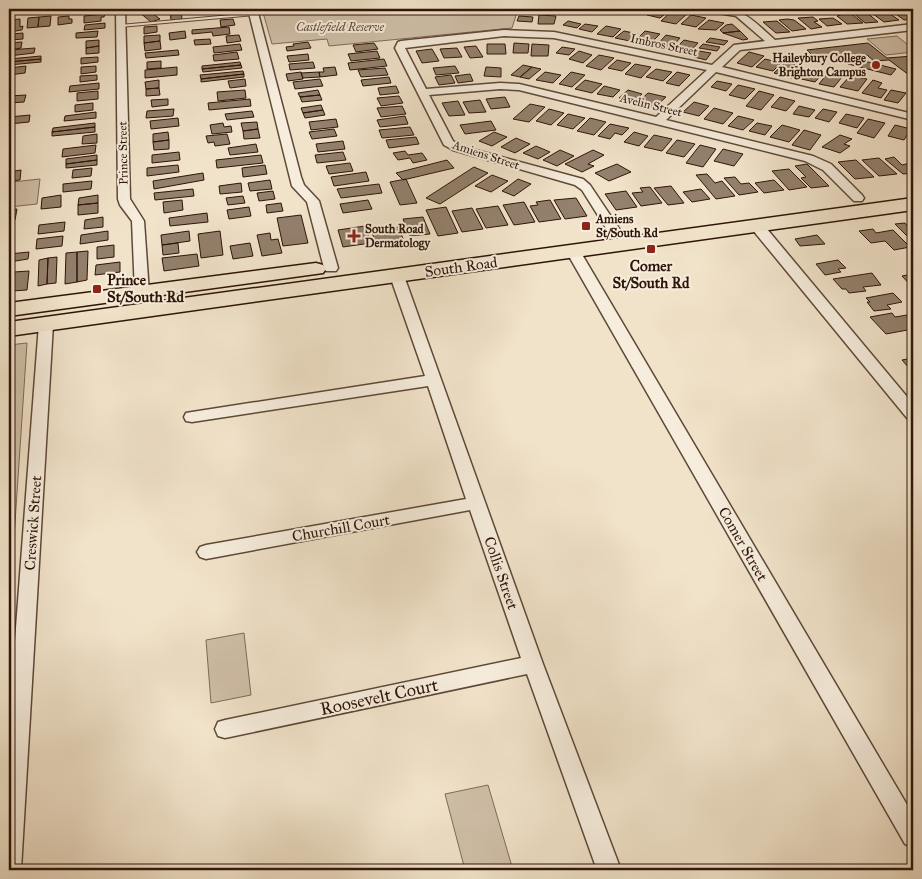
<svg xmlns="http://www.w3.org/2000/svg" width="922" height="879" font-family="'IM FELL Great Primer',serif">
<rect width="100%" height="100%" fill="#f1e3ca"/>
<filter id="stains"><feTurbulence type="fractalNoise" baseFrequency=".004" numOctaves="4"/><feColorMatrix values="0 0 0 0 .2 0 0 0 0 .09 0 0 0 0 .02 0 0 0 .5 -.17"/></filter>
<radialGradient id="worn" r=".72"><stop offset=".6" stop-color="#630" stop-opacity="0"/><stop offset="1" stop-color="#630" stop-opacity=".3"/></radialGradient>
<path fill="#d0c0a9" stroke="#7f6a58" d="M262,9H518L512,28L329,46L327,39L272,44Z
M897,36L913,49V52L886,55L867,39Z
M40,179L37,204L9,207L12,182Z
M27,343L9,613V345Z
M244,633L251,695L211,703L206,640Z
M488,785L513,870H465L445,794Z"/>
<path fill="#93806d" stroke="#2e1408" d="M170,9H181L182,19L171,20Z
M655,9H665L670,10L660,18L647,15Z
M889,9H903L913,16V19L904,20Z
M148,10L160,19L151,22L139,12Z
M673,10L688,13L676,24L661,21Z
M884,10L899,20L884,22L869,11Z
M865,11L878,22L865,23L852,12Z
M849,12L863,23L847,24L837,16Z
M105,14L104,17H101V21L84,23V16Z
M539,15L556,16L554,24H538Z
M691,15L706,18L696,27L681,24Z
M51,16L50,26L38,27L39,17Z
M69,16V19H72V23L58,25V17Z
M519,16L533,17L532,22L517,21Z
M39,17L38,27L27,28L28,18Z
M813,17L818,21L814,22L822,27L811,29L798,18Z
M833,18L842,24L827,26L819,19Z
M20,19V27L23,26L22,30L9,32V20Z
M233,19L235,25L221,27L220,20Z
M787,19L794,20L806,29L792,31L779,20Z
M709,20L724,23L716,30L698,29Z
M568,21L581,24L577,28L563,25Z
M777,21L790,32L776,33L763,22Z
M105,23V28L84,30L85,25Z
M585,24L598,26L592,32L579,29Z
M732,24L740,31L723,33L720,30L726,25Z
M157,26V32L144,34V27Z
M606,26L621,29L613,37L597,34Z
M229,27L230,34L213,36L212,32L192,34V30Z
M98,31L97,37L76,38V33Z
M185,31L186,38L170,40L169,33Z
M624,31L638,34L630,41L615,38Z
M645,31L660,34L650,44L635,41Z
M740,31L748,39L743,40L723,33Z
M23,33V39L10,40L11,34Z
M160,35V41L144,43V36Z
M239,35L241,41L227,43L226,36Z
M666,35L680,38L670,49L656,46Z
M710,38L728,41L724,45L706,42Z
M210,39L211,44L195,45L194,40Z
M99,40V46L86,48V41Z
M684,40L698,43L688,54L673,51Z
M160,41L161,49L145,51L144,43Z
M22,42L21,48L9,50V43Z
M308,42L311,48L287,51L286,47L294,46L293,44Z
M374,43L378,49L356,52L353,45Z
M514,43L529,44L528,53H513Z
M868,43L887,58L913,56V78L889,60L874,61L867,55L845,58L841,55L824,57L812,55L807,50Z
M240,44L242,50L214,53L213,47Z
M487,44H505L506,54H487Z
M532,44L549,45L548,56H531Z
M703,44L720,47L717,51L699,48Z
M99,46V53L86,54V48Z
M476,46L483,57L470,58L464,47Z
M562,47L575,49L569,55L556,53Z
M35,48L34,53L9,56V50Z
M457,48L462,57L444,58L440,49Z
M432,49L439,61L422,63L416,51Z
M178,50L179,55L146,58L145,53Z
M377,51L380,58L351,61L348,54Z
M579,51L592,55L583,63L569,59Z
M699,51L711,53L706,60L694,57Z
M237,52L239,59L214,61L213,55Z
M749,52L764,56L752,67L737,63Z
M308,54L309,60L289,62L287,56Z
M599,55L614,58L601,70L586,66Z
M41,56V59L9,62V59Z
M98,57V62L81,64V58Z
M41,59V62L9,65V62Z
M384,59L387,66L350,70L348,63Z
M765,59L781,63L773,71L756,67Z
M617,60L631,63L622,71L608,68Z
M788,60L796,62L793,66L802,68L792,78L774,73Z
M853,60H860L896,69L891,75L848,64Z
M161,61V68L147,69V62Z
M240,62L241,65L202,69V66Z
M313,62L315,68L290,70L289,64Z
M635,64L651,67L641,78L625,74Z
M241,65L242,68L203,72L202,69Z
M523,65L532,67L520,77L511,75Z
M26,66L25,73L9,75V68Z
M96,66V72L81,74V67Z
M455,66L459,73L436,75L433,68Z
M177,67V75L145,78V70Z
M335,67L337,75L320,77L319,72H324L323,68Z
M486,67L501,68V77L484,76Z
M532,67L541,69L529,79L520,77Z
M385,68L388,75L361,77L358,70Z
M656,69L672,72L663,81L646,77Z
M805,69L823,73L815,82L797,78Z
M243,71L244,74L201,79L200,75Z
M301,72L303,79L288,81L286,74Z
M319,72L320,77L303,78L301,73Z
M545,72L561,75L553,83L536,80Z
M571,72L585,75L572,87L559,84Z
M677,72L690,75L679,86L666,83Z
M244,74V77L201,82V79Z
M470,74L473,81L458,83L455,76Z
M827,74L842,77L834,87L819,84Z
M97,75V80L80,82V76Z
M451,75L455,83L439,85L435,77Z
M850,76L867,79L858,91L840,87Z
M389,77L391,83L363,86L361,80Z
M245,79L246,86L230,88L228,81Z
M320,79L323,86L295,89L293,82Z
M159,80V88L146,89L145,82Z
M585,80L602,84L592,93L575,89Z
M873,80L882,83L878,88L887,90L881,98L862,93Z
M717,81L732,84L726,91L711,87Z
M99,83V89L69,92L70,86Z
M738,85L755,89L745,99L729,95Z
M396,86L399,93L380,95L378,88Z
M604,86L620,90L613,97L597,94Z
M159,88L160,95L146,96V89Z
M245,90L246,98L218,101L217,92Z
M318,90L320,95L300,97L298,93Z
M628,90L642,94L634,102L619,98Z
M891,90L906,93L898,103L884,100Z
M98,91V99L77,101V93Z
M759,91L774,95L761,110L746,106Z
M648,93L666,97L654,108L636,104Z
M26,95L24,102L9,103V96Z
M320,95L322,100L302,102L300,97Z
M399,96L403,103L381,106L377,98Z
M505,97L510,107L491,109L486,99Z
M780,97L795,101L786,111L771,107Z
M168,99V105L152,107L151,100Z
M250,99L251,106L209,110L208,103Z
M480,100L486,112L469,113L463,102Z
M458,101L465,115L449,116L442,103Z
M694,102L709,106L699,116L683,112Z
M93,103V110L75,112V105Z
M530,104L545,107L529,122L513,119Z
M321,105L323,110L303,113L301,108Z
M402,106L406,114L381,117L377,108Z
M799,106L815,110L809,117L793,114Z
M714,108L733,113L723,124L704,119Z
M174,109L173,116L146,118L147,111Z
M549,109L564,113L551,125L536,121Z
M823,109L837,112L829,122L815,118Z
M323,110L325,115L305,118L303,113Z
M252,111L254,117L227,120L225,114Z
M96,112V118L64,121L65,116Z
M568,114L585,118L573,129L557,125Z
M846,114L864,118L857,128L839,123Z
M30,115L29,122L9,124V117Z
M405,116L408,124L380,127L377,120Z
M738,116L754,120L743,130L728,126Z
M178,118L179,126L151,129L150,121Z
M590,118L606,122L594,135L577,131Z
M336,119L338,127L311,130L309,122Z
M868,119L885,123L874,138L857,133Z
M491,121L496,130L465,134L460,125Z
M257,122L258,129L243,131L241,123Z
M95,123V127L52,132L53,128Z
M223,123L224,127L231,126L232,132L212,134L210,125Z
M757,123L772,126L765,135L749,131Z
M610,124L629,128L622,135L615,133L610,139L598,136Z
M782,125L800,130L789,142L770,137Z
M895,125L911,129L904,140L888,136Z
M95,127V132L52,136V132Z
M410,127L414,135L382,138L379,130Z
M258,129L260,138L244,139L243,131Z
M334,129L337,136L312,139L309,132Z
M804,130L821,135L810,150L792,145Z
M168,132L169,140L153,142V134Z
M494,132L507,137L492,146L479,141Z
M634,132L648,136L639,146L624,142Z
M97,134V143L82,144L83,136Z
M227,134L230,144L215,146L214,142L208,143L206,136Z
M654,135L672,139L662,151L644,147Z
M840,135L852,139L844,144L850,146L840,153L822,147Z
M416,137L419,144L389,148L386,140Z
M516,138L530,144L515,153L501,147Z
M169,140V149L154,150L153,142Z
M677,140L695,144L684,157L666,153Z
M343,141L345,149L318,152L316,144Z
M256,144L258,152L230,155L228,148Z
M96,145L95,153L62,157L63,149Z
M700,145L716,149L703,167L686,163Z
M536,146L550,152L538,159L523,153Z
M723,149L743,154L734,166L714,161Z
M560,150L574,156L557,166L543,160Z
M593,150L604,155L588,164L594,166L582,172L565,164Z
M405,151L408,155L422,153L427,160L413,163L410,158L398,160L393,153Z
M179,152L180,160L152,163V155Z
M343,152L346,160L317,163L315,155Z
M97,155V160L66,164V159Z
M261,155L263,163L217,168L216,160Z
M894,157L902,165L910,163L913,166V173L903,174L885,159Z
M879,158L897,174L879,176L862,160Z
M97,160V165L66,168V164Z
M447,160L454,168L403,180L396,173Z
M856,160L874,177L855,179L838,162Z
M350,163L353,171L329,174L326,166Z
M617,164L631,172L609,181L595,173Z
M807,164L829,186L811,188L801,178L806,177L795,166Z
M178,165L179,172L147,176V168Z
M265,165L267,174L243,177L242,168Z
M474,167L488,173L440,204L426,198Z
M92,168L91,176L72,178L73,170Z
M789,169L807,187L789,190L772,171Z
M21,170L20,180L9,181V172Z
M366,172L369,181L334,186L331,177Z
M203,173L204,180L154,189L153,181Z
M707,174L715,183L722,181L735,196L716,199L696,175Z
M492,175L508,181L491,192L475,186Z
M735,177L741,184L749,183L758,192L739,195L724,178Z
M406,179L417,203L400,205L390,182Z
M518,179L531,184L514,196L502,191Z
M270,180L272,189L250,191L248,183Z
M774,180L784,190L764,193L755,183Z
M92,181L91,189L63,192V184Z
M241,183L242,192L220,194L219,186Z
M379,184L382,193L341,198L337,189Z
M671,186L684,203L668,205L654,188Z
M650,187L662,203L641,206L632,193L643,192L640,188Z
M193,189L194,196L155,200L154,193Z
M701,189L710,199L692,202L683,192Z
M273,191L275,199L259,201L257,193Z
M626,191L637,207L616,210L605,194Z
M61,195V207L41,209L42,198Z
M98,195V203L78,205L79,198Z
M243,196L245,203L228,205L226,198Z
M576,198L587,216L565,219L554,200Z
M182,200L183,210L164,213L163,202Z
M368,200L372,209L343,213L340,204Z
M550,200L561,219L539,222L530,206L538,205L536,202Z
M524,202L535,222L514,225L503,205Z
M98,203V213L78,215V205Z
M281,203L283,211L267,213L266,205Z
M498,206L508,225L486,228L476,209Z
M249,207L251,216L229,219L227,210Z
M446,207L458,233L438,236L426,210Z
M472,208L483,229L462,232L452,211Z
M17,209L15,220L9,221V210Z
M207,213L208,222L170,226L169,218Z
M301,215L308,243L283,246L277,218Z
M103,217V227L84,229L85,220Z
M423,217L430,234L410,236L403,219Z
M65,222L64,231L38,234L39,225Z
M905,223L908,227L913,228V238L910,239L895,224Z
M365,226L371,243L343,247L338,230Z
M399,227L403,239L376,242L371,231Z
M873,229L876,233L893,230L910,247L894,250L885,241L871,243L859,231Z
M108,231V240L80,244L81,235Z
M189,231L190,241L162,245L161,235Z
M220,231L223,255L201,258L198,234Z
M270,233L271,240L278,239L282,253L262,256L257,235Z
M817,235L825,244L800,246L795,239Z
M63,236L62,246L36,249L37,239Z
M178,243L179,253L163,255L162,245Z
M250,243L253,256L233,259L230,246Z
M114,245V257L97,259V247Z
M88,251L87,280L77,282V252Z
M29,252L28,259L9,262V254Z
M77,252V282L65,284L66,253Z
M197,254L199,266L164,271L162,258Z
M57,257L56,283L47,284L48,258Z
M48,258L47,284L38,286L39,260Z
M838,260L846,268L838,269L841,272L825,275L816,264Z
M120,262V272L95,275L96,265Z
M29,271L27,290L12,291L14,272Z
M872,273L881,285L863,287L866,291L849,293L846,289H842L833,279Z
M913,274V288L902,276Z
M893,293L902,302L887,305L891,309L874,311L867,302H870L866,298Z
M892,313L895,317L913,314V329L886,334L870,317Z
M913,358V369L909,368L902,360Z"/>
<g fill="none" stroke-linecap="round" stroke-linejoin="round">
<defs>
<path id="service" d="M253,13H255V15L120,27L118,26L120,25Z"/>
<path id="minor" d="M116,9H125L130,199L144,221L149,293L142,297L135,293L132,221L120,205L118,199Z
M248,9H257L301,177L304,185L319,201L338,268L336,271H326L324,268L307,202L292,186Z
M706,9C744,7 749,17 775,40L913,24V30L740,50L722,67L913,114V120L716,72L666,120L813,156L831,164L862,195L864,198L862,201H854L823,170L805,161L519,90L500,89L429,95L453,141L461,146L583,179L590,185L620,230L614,234L609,233L582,190L575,185L453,150L444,145L395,48L398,42L401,41L504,30L554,32L712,65L734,45L765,41L736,16L711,12ZM504,36L554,38L707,70L656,117L519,84L500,83L426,89L405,48Z
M757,222L762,223L913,404V419L907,418L752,229L751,226L752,223Z
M573,247L580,251L913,815V847L905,844L566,251Z
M397,272L404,276L543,664L621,870H597L527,674L225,738L218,736L215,729L218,722L225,720L521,658L470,510L206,559L200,557L197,552L200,547L206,545L466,499L428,386L192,422L186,421L184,417L186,413L192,412L425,376L390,276Z
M46,320L51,321L53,324L21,870H9V720L39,324L41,321Z"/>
<path id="tertiary" d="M9,9H41L35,12L9,14Z"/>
<path id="primary" d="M913,198V210L9,336V322Z
M316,263L323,265L326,269L323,273L9,316V303Z"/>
</defs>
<use href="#service" stroke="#5f4838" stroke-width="2"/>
<use href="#minor" stroke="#5f4838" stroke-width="3"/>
<use href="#tertiary" stroke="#5f4838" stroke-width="2"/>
<use href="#primary" stroke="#2e1408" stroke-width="3"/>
<use href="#service" fill="#f6eddd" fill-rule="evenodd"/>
<use href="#minor" fill="#f6eddd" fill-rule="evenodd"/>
<use href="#tertiary" fill="#f6eddd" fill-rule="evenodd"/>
<use href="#primary" fill="#f1e3ca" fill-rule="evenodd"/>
</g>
<g fill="#8f2418" stroke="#f6eddd" stroke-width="2">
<circle cx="876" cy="65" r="5"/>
<rect x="581" y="221" width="10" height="10" rx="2.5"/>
<path d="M351.5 228.5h5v5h5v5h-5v5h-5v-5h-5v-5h5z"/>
<rect x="646" y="244" width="10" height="10" rx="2.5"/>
<rect x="92" y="284" width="10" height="10" rx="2.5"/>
</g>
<g text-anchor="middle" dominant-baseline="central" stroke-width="4" stroke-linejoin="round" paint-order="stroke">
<g font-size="12" font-style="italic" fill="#5f4838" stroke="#f6eddd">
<text x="340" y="27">Castlefield Reserve</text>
</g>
<g font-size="12" fill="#2e1408" stroke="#f6eddd">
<text transform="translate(664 45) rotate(12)">Imbros Street</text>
<text transform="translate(651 105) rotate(14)">Avelin Street</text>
<text transform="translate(123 153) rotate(-91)">Prince Street</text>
<text transform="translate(486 155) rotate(18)">Amiens Street</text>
</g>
<g font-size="12" font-weight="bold" fill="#2e1408" stroke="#f6eddd" text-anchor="start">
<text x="866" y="58" text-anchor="end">Haileybury College<tspan x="866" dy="14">Brighton Campus</tspan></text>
<text x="596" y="219">Amiens<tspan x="596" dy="14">St/South Rd</tspan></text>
<text x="365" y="229">South Road<tspan x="365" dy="14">Dermatology</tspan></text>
</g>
<g font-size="15" font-weight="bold" fill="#2e1408" stroke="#f6eddd">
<text x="651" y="266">Comer<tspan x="651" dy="17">St/South Rd</tspan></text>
<text x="107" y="280" text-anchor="start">Prince<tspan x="107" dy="17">St/South Rd</tspan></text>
</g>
<g font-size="15" fill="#2e1408" stroke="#f6eddd">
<text transform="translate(461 267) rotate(-8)">South Road</text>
<text transform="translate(33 523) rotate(-86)">Creswick Street</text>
<text transform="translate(341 528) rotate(-10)">Churchill Court</text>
<text transform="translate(743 544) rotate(60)">Comer Street</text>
<text transform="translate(501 573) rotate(71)">Collis Street</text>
</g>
<g font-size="18" fill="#2e1408" stroke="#f6eddd">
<text transform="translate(379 697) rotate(-12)">Roosevelt Court</text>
</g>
</g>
<rect width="922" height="879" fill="none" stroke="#f1e3ca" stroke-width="30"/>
<rect x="10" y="10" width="902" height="859" fill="none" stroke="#2e1408" stroke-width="2.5"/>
<rect x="15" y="15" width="892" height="849" fill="none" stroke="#2e1408"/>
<rect width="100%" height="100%" filter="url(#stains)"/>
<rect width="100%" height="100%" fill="url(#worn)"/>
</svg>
